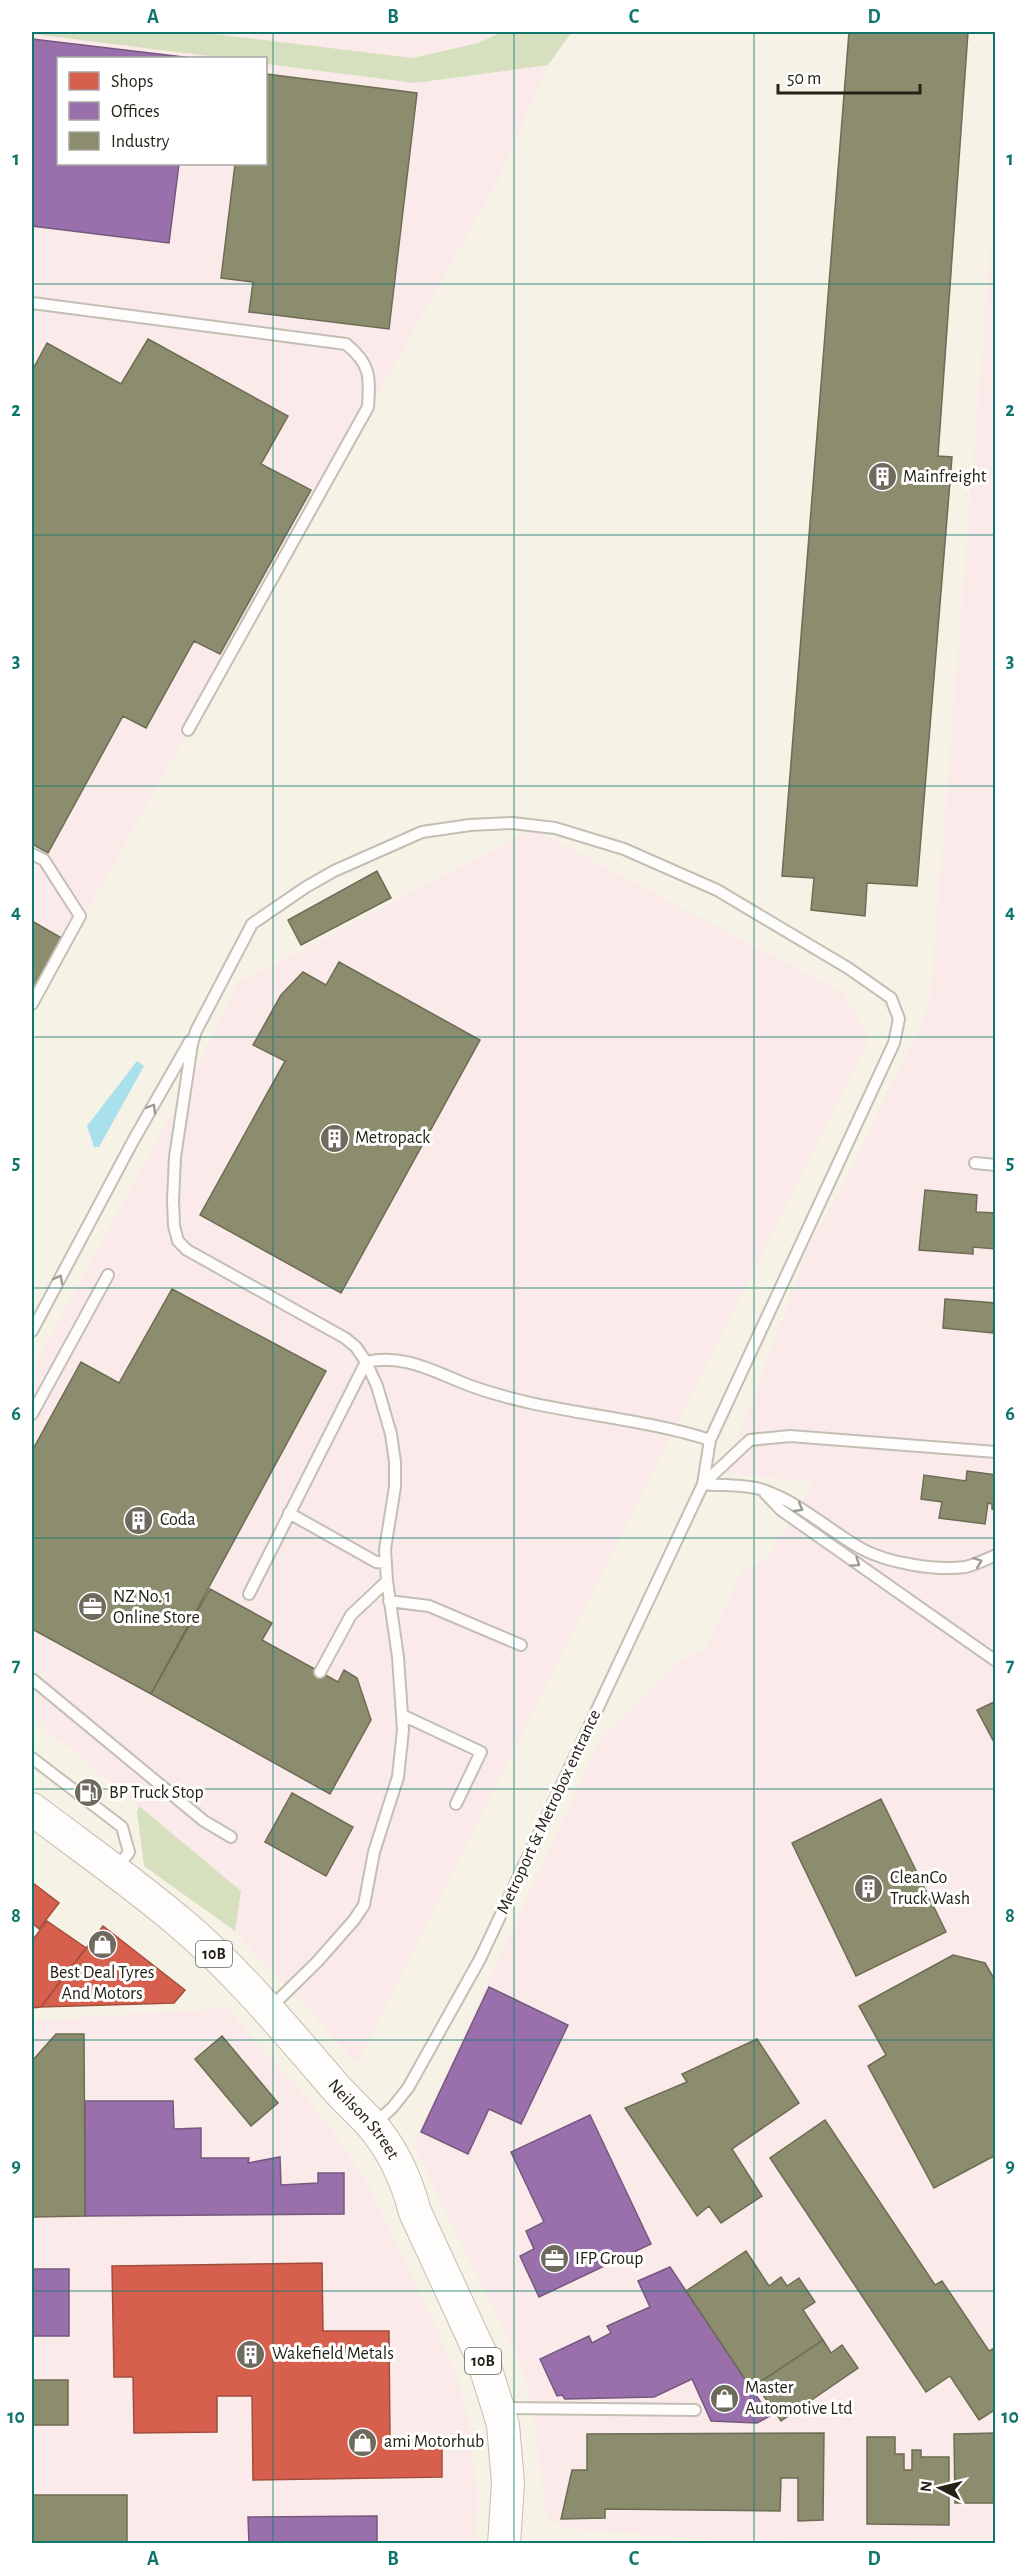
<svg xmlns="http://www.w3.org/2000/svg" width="1027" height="2575" font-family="'Alegreya Sans',sans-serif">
<rect width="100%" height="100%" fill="#f6f2e5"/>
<path fill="#faeae9" d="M199,32H502L478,43L413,58Z
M32,34L225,58H58V164H266V64L415,83L548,65L497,182L32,1009Z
M995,192V2539L717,2540L563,2528L546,2515L537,2438L523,2369L413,2145L601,1737L677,1661L705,1650L742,1571L767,1559L813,1482L722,1473L744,1424L807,1250L849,1174L930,1004Z
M533,829L843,993L870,1038L357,2063L235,1931L241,1891L32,1717V1370L199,1064L237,984Z
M226,2008L322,2116L345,2149L368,2184L437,2329L458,2380L469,2423L478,2498L475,2543L32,2544V2021Z"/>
<path fill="#d6e0bf" d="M32,32H199L413,58L478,43L502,32H572L548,65L415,83L266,64V58H225L32,34Z
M139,1806L241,1891L235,1931L144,1866L137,1812Z"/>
<path fill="#a8e0ec" d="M137,1061L144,1066L99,1147H94L87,1126Z"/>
<path fill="#d6604d" stroke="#a14d3c" stroke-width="1.5" d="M33,1883L59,1903L39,1929L32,1923V1885Z
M47,1921L86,1948L41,2007L32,2008V1941Z
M103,1926L185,1990L174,2003L41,2007Z
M322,2263L323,2331H389L390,2440L442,2439V2477L253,2480L252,2396H217V2432L134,2433L133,2377H114L112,2266Z"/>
<path fill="#9970ab" stroke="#76587e" stroke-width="1.5" d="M32,39L192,58H58V164H179L169,243L32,226Z
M489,1987L568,2025L521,2124L489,2109L468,2154L421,2132Z
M85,2101H173L174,2129L201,2128V2158H249L248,2163L280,2157L281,2185L318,2183V2173H344V2214L85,2216Z
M590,2115L651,2244L539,2297L520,2256L534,2249L526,2231L544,2222L511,2152Z
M670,2267L686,2291L770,2416L757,2423L711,2421L692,2379L654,2397L565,2399L562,2395L557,2396L540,2359L589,2336L592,2343L611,2333L607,2326L650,2307L638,2281Z
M32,2269H69V2336H32Z
M377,2516V2544H249L248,2517Z"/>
<path fill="#8c8c6e" stroke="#6d6c54" stroke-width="1.5" d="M849,32H968L938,456L952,457L917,886L867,883L865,916L811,910L814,878L782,876Z
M266,74L417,93L389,329L249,312L253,282L221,278L235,164H266Z
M148,339L288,416L261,464L311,490L220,654L194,641L146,728L123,716L48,853L32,844V371L47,343L121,384Z
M377,871L391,898L301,945L288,920Z
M32,921L65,940L32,1000Z
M339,962L480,1040L341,1293L200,1215L285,1061L253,1045L281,995L303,972L326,985Z
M925,1190L977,1195L976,1212L996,1213V1249L973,1247V1254L919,1250Z
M172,1289L326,1371L151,1694L32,1629V1451L81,1362L119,1383Z
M945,1299L996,1303L993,1333L943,1328Z
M967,1471L996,1475V1509H992V1504L988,1503L985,1524L939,1518L942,1502L921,1499L924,1475L966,1481Z
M210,1589L272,1623L262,1640L338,1682L344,1670L357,1678L371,1720L330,1794L151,1694Z
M996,1701V1744H995L977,1710Z
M292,1793L353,1827L326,1876L265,1842Z
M881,1799L946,1932L856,1976L792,1843Z
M953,1955L985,1963L996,1982V2155L934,2188L868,2066L886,2055L859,2006Z
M56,2034H84L85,2216L32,2217V2061Z
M222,2036L278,2103L251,2126L195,2059Z
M757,2039L799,2103L732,2149L762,2196L721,2223L709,2206L697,2216L625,2108L687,2082L682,2074Z
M825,2120L935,2285L942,2281L989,2351L996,2347V2409L979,2420L950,2376L926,2392L770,2158Z
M746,2251L769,2286L781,2277L787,2286L799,2278L815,2302L803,2310L823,2340L751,2388L686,2291Z
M823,2340L831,2353L842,2345L858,2368L781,2421L756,2385Z
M32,2380H68V2425H32Z
M824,2433L823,2520L798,2521V2478H781L780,2511L605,2509V2518L561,2519L572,2470H587V2434Z
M996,2433V2503H955L954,2434Z
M867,2437H895V2454H904V2470H912V2450H921V2457H949V2525L867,2524Z
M32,2495H127V2544H32Z"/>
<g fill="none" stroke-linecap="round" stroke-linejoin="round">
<defs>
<path id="lane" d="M32,303L346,344C371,364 370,377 368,407L188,730
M32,854L44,860L80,916L32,1004
M975,1163L996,1165
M32,1331L133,1141L190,1041
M32,1414L108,1275
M703,1484C722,1486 745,1484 763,1490C801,1503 828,1530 862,1549C888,1563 936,1571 965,1567C975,1565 987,1559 996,1555
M703,1484L750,1440L790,1436L996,1452
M765,1493L781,1510L996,1661
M289,1513L376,1562L386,1563
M249,1594L366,1362C405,1353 436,1373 471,1386C548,1414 632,1415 710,1440
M389,1601L429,1606L521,1645
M320,1672L351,1615L387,1581
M32,1679L204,1821L231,1837
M402,1715L481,1752L456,1804
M32,1758L122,1827L129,1852L116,1870
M270,2008L317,1962L354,1920L364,1905L374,1852L398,1777L403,1730L398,1657L387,1581L385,1549L395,1487V1462L391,1434L377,1386L366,1362L356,1347L345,1338L187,1250L178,1241L174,1226L173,1201L175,1157L192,1044L196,1031L252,924L306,887L334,871L422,832L470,825L512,823L555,828L624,849L717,890L848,968L891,998L899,1019L894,1043L710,1440L703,1484L480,1959L408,2088L392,2108L375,2123
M502,2408L695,2410"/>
<g id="primary">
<path id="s1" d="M32,1809C82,1847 135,1884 183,1925C240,1974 287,2031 336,2088C347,2100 359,2111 370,2123C392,2148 407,2181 415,2212L482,2357L498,2408L503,2425L508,2483L504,2544"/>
</g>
</defs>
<use href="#lane" stroke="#c3bfb4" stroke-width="14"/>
<use href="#primary" stroke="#c3bfb4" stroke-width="34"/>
<use href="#lane" stroke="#fefdfb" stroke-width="10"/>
<use href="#primary" stroke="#fefdfb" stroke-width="32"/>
</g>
<defs><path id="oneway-chevron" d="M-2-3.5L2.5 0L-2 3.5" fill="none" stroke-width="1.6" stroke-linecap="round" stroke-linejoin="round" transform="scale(1.5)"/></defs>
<g stroke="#9c9a94">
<use href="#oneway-chevron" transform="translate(152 1108) rotate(-60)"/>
<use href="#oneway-chevron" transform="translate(59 1279) rotate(-62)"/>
<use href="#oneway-chevron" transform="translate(799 1508) rotate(30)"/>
<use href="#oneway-chevron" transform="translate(978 1562) rotate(-21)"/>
<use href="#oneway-chevron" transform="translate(856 1563) rotate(35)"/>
</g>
<path fill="none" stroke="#0f766e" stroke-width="1.5" stroke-opacity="0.55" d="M273,32V2544M514,32V2544M754,32V2544M32,284H996M32,535H996M32,786H996M32,1037H996M32,1288H996M32,1538H996M32,1789H996M32,2040H996M32,2291H996"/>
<defs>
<symbol id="building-disc" viewBox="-11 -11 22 22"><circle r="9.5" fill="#6e6a5e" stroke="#fff"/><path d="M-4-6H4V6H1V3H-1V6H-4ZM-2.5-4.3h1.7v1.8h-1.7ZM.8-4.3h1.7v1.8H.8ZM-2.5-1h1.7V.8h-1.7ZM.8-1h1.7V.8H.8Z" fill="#fff"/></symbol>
<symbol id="office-disc" viewBox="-11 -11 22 22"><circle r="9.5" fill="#6e6a5e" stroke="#fff"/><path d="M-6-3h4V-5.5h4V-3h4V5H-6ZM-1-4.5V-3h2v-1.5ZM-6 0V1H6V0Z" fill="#fff"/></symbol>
<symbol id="fuel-disc" viewBox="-11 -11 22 22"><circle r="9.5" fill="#6e6a5e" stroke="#fff"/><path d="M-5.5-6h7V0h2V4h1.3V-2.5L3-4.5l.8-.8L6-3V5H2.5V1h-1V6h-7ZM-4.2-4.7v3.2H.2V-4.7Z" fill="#fff"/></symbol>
<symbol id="shop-disc" viewBox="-11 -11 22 22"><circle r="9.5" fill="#6e6a5e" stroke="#fff"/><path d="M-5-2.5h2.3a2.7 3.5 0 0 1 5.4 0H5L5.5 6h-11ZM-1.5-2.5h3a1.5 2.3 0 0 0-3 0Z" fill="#fff"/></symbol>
</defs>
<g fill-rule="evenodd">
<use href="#building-disc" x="866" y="460" width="33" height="33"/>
<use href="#building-disc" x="318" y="1122" width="33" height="33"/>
<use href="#building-disc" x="122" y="1504" width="33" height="33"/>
<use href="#office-disc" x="76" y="1590" width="33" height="33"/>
<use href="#fuel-disc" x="72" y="1776" width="33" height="33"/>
<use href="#building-disc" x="852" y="1872" width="33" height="33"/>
<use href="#shop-disc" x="86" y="1928" width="33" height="33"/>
<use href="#office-disc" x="538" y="2242" width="33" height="33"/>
<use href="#building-disc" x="234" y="2338" width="33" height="33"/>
<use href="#shop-disc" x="708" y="2382" width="33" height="33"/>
<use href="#shop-disc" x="346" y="2426" width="33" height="33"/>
</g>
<g text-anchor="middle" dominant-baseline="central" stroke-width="6" stroke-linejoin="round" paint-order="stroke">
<g fill="#fff" stroke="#66645c" stroke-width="1.5">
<rect x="196" y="1941" width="36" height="26" rx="4.5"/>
<rect x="465" y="2348" width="36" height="26" rx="4.5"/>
</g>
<g font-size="16" font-weight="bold" fill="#252116">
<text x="214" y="1954">10B</text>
<text x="483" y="2361">10B</text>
</g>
<g font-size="18" fill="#252116" stroke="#fff" text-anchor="start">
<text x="903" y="477">Mainfreight</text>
<text x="355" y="1138">Metropack</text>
<text x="160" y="1520">Coda</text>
<text x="113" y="1597">NZ No. 1<tspan x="113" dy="21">Online Store</tspan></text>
<text x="109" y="1793">BP Truck Stop</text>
<text x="890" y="1878">CleanCo<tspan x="890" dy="21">Truck Wash</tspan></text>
<text x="102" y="1973" text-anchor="middle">Best Deal Tyres<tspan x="102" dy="21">And Motors</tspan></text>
<text x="575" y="2259">IFP Group</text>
<text x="272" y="2354">Wakefield Metals</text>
<text x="745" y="2388">Master<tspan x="745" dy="21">Automotive Ltd</tspan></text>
<text x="384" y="2442">ami Motorhub</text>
</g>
<g font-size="18" fill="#252116" stroke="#fff">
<text transform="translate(549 1812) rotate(-65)">Metroport &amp; Metrobox entrance</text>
<text stroke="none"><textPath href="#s1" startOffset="456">Neilson Street</textPath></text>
</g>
</g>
<rect width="1027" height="2575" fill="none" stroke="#ffffff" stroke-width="66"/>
<rect x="57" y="57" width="210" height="108" fill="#ffffff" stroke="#a8a6a2" stroke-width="1.5"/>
<rect x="69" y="72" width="30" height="18" fill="#d6604d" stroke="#a8a6a2" stroke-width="1.5"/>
<text x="111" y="87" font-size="18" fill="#252116">Shops</text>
<rect x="69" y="102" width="30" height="18" fill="#9970ab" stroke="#a8a6a2" stroke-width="1.5"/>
<text x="111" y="117" font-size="18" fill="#252116">Offices</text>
<rect x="69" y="132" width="30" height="18" fill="#8c8c6e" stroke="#a8a6a2" stroke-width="1.5"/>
<text x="111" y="147" font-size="18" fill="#252116">Industry</text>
<g transform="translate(940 2488) rotate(277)" stroke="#ffffff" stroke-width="4.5" paint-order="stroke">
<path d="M0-4.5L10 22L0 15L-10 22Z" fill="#252116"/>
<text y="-9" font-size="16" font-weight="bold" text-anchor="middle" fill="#252116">N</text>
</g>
<path d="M778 84v9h142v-9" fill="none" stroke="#252116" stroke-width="3"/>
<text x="787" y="84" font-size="18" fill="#252116" stroke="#ffffff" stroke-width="4.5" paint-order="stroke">50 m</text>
<rect x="33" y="33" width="961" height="2509" fill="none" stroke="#0f766e" stroke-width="2"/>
<g font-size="20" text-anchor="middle" font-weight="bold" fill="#0f766e">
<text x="153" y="23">A</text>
<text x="393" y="23">B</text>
<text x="634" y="23">C</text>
<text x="874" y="23">D</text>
<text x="16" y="165">1</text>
<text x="1010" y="165">1</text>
<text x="16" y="416">2</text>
<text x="1010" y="416">2</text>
<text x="16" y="667">3</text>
<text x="1010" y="667">3</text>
<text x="16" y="918">4</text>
<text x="1010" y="918">4</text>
<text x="16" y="1169">5</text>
<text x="1010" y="1169">5</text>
<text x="16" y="1420">6</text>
<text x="1010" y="1420">6</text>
<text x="16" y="1671">7</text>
<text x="1010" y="1671">7</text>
<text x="16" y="1922">8</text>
<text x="1010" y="1922">8</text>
<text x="16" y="2172">9</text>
<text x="1010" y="2172">9</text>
<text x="16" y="2423">10</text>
<text x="1010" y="2423">10</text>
<text x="153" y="2565">A</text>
<text x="393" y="2565">B</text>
<text x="634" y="2565">C</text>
<text x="874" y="2565">D</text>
</g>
</svg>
